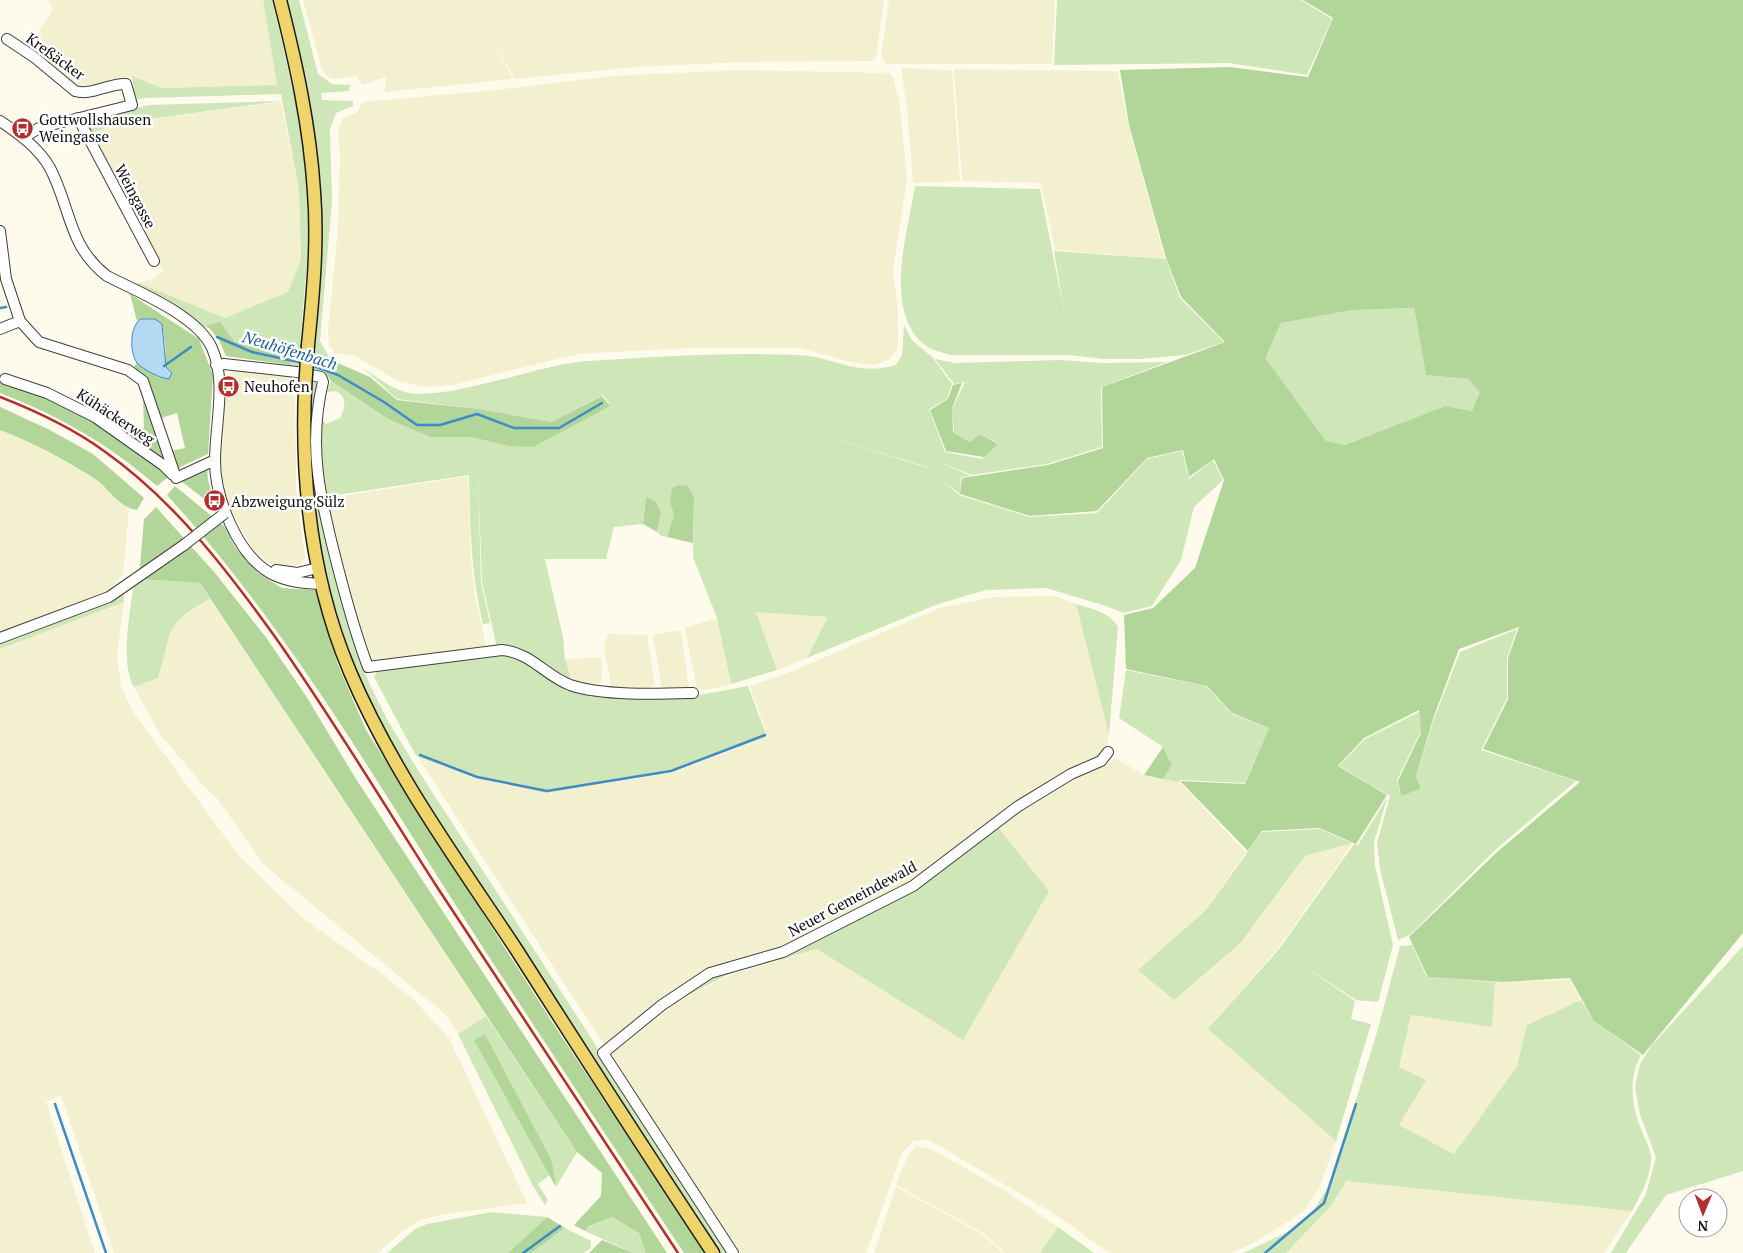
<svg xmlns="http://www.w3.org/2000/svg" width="1743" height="1253" font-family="'PT Serif',serif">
<rect width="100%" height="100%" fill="#fefbed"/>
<path fill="#f2f0cf" d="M48,0H263L277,85L162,88L132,76L86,87H76L28,49L53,9Z
M303,0H884L876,57L871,61L746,62L634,67L515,79L492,41L513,79L385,92L386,77L362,85L357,76L335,79L328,77L322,69Z
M889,0H1055L1052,64H886L881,57Z
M901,68L952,70L960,181L913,183L907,107Z
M954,69L1118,71L1128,124L1165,259L1055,250L1041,183L962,181Z
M738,70L889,73L893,76L900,105L907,180L893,270L898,311V347L890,359L875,365L855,363L799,348H692L578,354L453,385L424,387L396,380L355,356L335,353L329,346L328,330L338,228L340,155L338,130L343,119L357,112L363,102L496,90L613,76Z
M281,102L299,190L301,260L288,293L225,318L139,283L154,278L163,271L92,134L120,123Z
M240,370L295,376L296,489L305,558L301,564L291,567H280L269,563L254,551L228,504L219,469L224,387L230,373Z
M0,430L22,438L96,479L129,509L123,574L110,590L92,600L0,634Z
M468,476L471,559L475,595L487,649L373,661L367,656L324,499Z
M1055,596L1076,604L1109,734L1107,747L1099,758L1020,798L911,882L812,936L765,954L708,971L606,1048L417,756L477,779L546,793L672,773L768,737L750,686L790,672L940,608L993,597Z
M210,599L486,1016L458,1034L446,1015L263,864L217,798L208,791L160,734L134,687L158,678L171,627L186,611Z
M124,602L117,655L121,686L133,712L240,857L305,920L382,974L414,1000L449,1038L527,1203L440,1215L420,1220L404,1230L378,1253H114L61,1095L46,1102L95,1253H0V649Z
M756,612L828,617L807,658L777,670Z
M717,618L731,684L707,690L697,689L685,628Z
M681,630L689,690L662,691L653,635Z
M608,634L647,635L655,684L650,688L616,689L611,685L604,648Z
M601,657L602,680L600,687L572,681L565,659Z
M1115,758L1144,775L1179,782L1246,852L1206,910L1139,969L1174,1000L1241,944L1305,856L1353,843L1278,948L1208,1029L1336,1141L1319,1189L1304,1211L1259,1240L1232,1253H1109L1059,1217L928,1139L913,1141L902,1153L866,1253H741L670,1149L612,1054L679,1001L729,975L817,949L963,1040L996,825L1076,777L1104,767Z
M1570,980L1581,1000L1527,1025L1517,1066L1454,1154L1398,1125L1426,1080L1399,1067L1411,1015L1492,1027L1495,982Z
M916,1146L931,1149L1006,1191L1058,1227L1040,1253H1005L983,1233L896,1185L907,1157Z
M1345,1181L1632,1211L1604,1253H1286L1331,1206Z
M896,1187L982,1234L1003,1253H874Z"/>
<path fill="#cfe6b9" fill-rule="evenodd" d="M263,0H272C287,63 303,125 309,190C313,247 300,302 301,358L315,359C317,304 324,241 320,187C317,123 297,62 283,0H299L318,74L332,84L350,85L349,91L321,93L322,100L353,101V106L336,113L330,129L332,202L320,341L331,360L325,372L291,365L289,354L235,342L220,322L208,325L211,329L205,327L130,285L139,283L225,318L288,292L301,260L299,190L281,94L145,98L135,100L132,76L162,88L277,85Z
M1057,0H1301L1332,19L1307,75L1229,63L1054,65Z
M281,101L120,123L92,133L85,123L111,114L150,105Z
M915,186L1040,189L1064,311L1054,251L1166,259L1180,298L1224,342L1185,355L1140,359H1103L1069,355H950C940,352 927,349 919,340C885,303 908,231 915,186Z
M1414,308L1426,375L1468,379L1481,392L1472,411L1445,406L1345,445L1326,441L1264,358L1281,323L1353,310Z
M904,325L912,340L933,358L952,384L947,399L929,409L945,452L982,459L998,443L980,434L970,442L954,432L952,409L965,382L954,384L935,359L955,363L1060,360L1102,363L1167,362L1101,387L1102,447L1047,464L972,475L937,461L971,476L961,477L960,494L943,481L959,495L1030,517L1097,513L1147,459L1182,451L1189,479L1213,460L1223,480L1194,507L1181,560L1152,606L1123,613L1106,606L1046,588L986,590L938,604L807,658L828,617L756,612L777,670L731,684L717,618L693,557L694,497L670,503L674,515L667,537L661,536L657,532L661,513L646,497L643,524L614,527L606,559H545L563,637L565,659L572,681C547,669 527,643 497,648L482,582L478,474L481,582L490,623L483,624C471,575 470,526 469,475L323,497L319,478L321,418L326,424L340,418C345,407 348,398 336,391L327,392L331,381L388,419L430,437H471L508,446L610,405L603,395L551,422L479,409L397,399L363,368C375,376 389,386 402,391C441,405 541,363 588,361C657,357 727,352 796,355C835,356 854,377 896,365L902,355ZM792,425L927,467L928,468Z
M313,380L317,382L312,449L314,486L322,521L356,650L370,685L388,721L418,770L730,1253H719L397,757L357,676L332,597L311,505L309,438Z
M137,579L200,583L210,599C162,624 173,631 158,678L134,687C120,664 130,614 133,587Z
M124,589V602L0,649V641Z
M1076,604C1092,609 1110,612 1118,627L1109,734Z
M1517,629L1507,658V698L1481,750L1576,781L1494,851L1410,935L1398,940L1380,869L1377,843L1390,796L1339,766L1365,739L1419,712L1421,731L1397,780L1401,796L1421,789L1416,776L1434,719L1460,652Z
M510,654L570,689L694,696L748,686L767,737L671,772L546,793L476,778L416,756L374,677L378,670Z
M1126,670L1206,686L1232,714L1269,728L1245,783L1180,780L1179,782L1163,779L1172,765L1163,747L1119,718Z
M1388,796L1374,842L1375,866L1393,945L1378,1002L1356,1000L1301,964L1355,1001L1351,1019L1371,1024L1336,1141L1208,1029L1279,949L1354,844L1358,845Z
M996,825L1049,891L963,1040L817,949L729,974L679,1000L702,979L772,959L813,943L907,893L911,894Z
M1319,829L1352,843L1305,856L1241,943L1174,1000L1138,970L1206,910L1262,832Z
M1412,945L1427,977L1495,982L1492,1027L1411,1015L1399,1067L1426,1080L1399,1125L1454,1154L1517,1066L1527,1025L1581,1000L1594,1021L1641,1055C1627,1082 1632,1108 1644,1136C1647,1144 1652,1152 1651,1161C1650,1178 1640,1197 1632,1211L1346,1181L1331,1206L1286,1253H1243L1290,1231L1313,1211L1329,1186L1378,1029L1400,946Z
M1743,946V1171L1650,1200L1666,1195L1626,1253H1611L1646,1194L1656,1157L1640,1115L1635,1086L1640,1064L1652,1045Z
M486,1016L577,1152L556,1187L552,1161L485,1034L475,1040L550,1175L538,1184L548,1200L545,1205L533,1186L458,1034Z
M492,1212L547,1217L508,1253H387L415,1229L427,1224Z
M612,1217L639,1233L646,1253H633L585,1231L589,1226Z
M1058,1227L1094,1253H1040Z
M565,1228L591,1241V1248L584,1253H531Z"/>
<path fill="#b2d59a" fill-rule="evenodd" d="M1303,0H1743V933L1643,1055L1594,1021L1570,978L1503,982L1428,977L1409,937L1496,853L1580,782L1483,749L1508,699V658L1519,627L1459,649L1434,716L1416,776L1421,789L1401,796L1398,781L1421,733L1419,710L1364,738L1338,766L1387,795L1356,844L1319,828L1262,831L1248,851L1180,781L1245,784L1269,728L1232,713L1207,686L1126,669L1124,615L1153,608L1195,568L1224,480L1214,459L1189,477L1183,450L1147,458L1097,511L1030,516L960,494L962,478L1048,465L1103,448L1102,387L1225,342L1181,297L1166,258L1129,125L1120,70L1230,67L1308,77L1333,18ZM1414,308L1426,375L1468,379L1480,392L1472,411L1445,406L1345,445L1326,441L1265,358L1281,323L1353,310Z
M130,294L199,339L213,375L208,454L182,466L157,486C107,443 61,417 0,393V380C43,391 79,413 116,436L144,428L143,399L137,382L134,366L137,363L160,378C169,361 165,344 162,324C154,319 146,316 137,321ZM177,413L185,448L162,453L157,430L161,418Z
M220,322L235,342L289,354L291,365L226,356L219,340L207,325Z
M331,360L370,377L397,400L479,409L551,422L602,396L610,406L533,447L508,446L471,437H430L388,419L331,381L325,372Z
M962,383L952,408L953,432L970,442L980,434L998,444L984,457L946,451L930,410L948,399L953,385Z
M0,407L48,429L93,454L144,498L137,510C119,508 108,487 94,478C64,460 33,442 0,430Z
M207,467L208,480L216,508L181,481Z
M680,485L688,486L694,497L693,543L667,537L674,515L670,503L672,488Z
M175,486L225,527L235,547L258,573L282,588L315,590L338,665L366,730L554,1025L705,1253H684C604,1132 524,1012 446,890C360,754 276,614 167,495Z
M646,497L655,501L661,513L657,532L643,524Z
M156,507L215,573L265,636L306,696L356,779L667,1253H646L639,1233L612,1217L589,1226L585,1231L574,1225L601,1196L602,1173L577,1152L200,583L139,579L144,519Z
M1163,747L1172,765L1163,779L1144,775Z
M485,1034L552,1161L556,1187L474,1040Z
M547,1217L565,1228L531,1253H508Z
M602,1240L633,1253H589Z"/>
<path fill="#b5d9f2" stroke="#418bc4" d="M141,319H155L162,324L166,367L172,373L169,379C159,378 144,370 137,363C129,352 130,325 141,319Z"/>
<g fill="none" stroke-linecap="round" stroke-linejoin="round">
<path stroke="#418bc4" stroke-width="2.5" d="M0,308L6,307
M217,337L252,352L303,363
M311,365L338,375L384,402L417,425H440L477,414L514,428H559L602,403
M164,366L191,347
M420,755L477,777L547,791L671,771L765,735
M55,1104L106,1253
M523,1253L560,1226
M1265,1253L1324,1203L1356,1104"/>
<defs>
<path id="minor" d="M7,39L34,57L75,91C92,96 109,83 126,84L132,105L39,128L23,138
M78,118L154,261
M0,121C18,133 39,148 50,168C71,208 68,246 107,276C138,292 197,315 212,348C227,383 215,424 215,461C215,497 237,554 270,573C286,582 304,583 321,584
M0,231L6,279L20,321L39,342L128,370L143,381L176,478
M0,329L20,321
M216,365L224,364L297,372L321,377L323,382C307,447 321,502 337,564C346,599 355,633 368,667L502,650C532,653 544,675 570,685C602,696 659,694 693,693
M5,379L47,393L95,417L163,465L173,475
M176,478L215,460
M276,570L297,573L318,568
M0,638L109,597L184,545
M733,1253L603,1053L662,1005L710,973L783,952L913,886L1017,807L1071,774L1101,761L1108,752"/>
<path id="major" d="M280,0C296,63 310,127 314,192C318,243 313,295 308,345
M305,389C301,486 312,582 350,672C392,771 457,860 516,949C581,1051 646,1152 713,1253"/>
</defs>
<use href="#minor" stroke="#404040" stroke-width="12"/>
<use href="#major" stroke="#1e1e1e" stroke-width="15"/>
<use href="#minor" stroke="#fff" stroke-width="10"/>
<use href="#major" stroke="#efd46c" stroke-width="12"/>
<path stroke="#b32e2f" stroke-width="2.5" d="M0,397C36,411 72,428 104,451C172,499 224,566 273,634C332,717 384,805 439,890C518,1011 598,1132 678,1253"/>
<defs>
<path id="minor-bridge" d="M184,545L225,513"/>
<path id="major-bridge" d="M305,389L308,345"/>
</defs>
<use href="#minor-bridge" stroke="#404040" stroke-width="12" stroke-linecap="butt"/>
<use href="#major-bridge" stroke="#1e1e1e" stroke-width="15" stroke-linecap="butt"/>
<use href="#minor-bridge" stroke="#fff" stroke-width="10"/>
<use href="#major-bridge" stroke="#efd46c" stroke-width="12"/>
</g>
<defs>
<symbol id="bus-disc" viewBox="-11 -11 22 22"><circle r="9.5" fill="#b32e2f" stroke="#fff"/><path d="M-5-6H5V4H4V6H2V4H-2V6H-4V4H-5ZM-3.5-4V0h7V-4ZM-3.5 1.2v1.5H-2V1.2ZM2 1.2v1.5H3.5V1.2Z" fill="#fff"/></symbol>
</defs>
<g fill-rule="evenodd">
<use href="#bus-disc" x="10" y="116" width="25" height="25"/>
<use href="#bus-disc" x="216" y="374" width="25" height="25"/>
<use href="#bus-disc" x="202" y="488" width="25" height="25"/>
</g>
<g text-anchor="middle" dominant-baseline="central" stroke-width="5" stroke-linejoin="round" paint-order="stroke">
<g font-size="15" fill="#0d0d0d" stroke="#fff">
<text transform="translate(56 56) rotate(36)">Kreßäcker</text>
<text transform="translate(136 196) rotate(62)">Weingasse</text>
<text transform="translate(116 416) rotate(33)">Kühäckerweg</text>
<text transform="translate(852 898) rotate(-28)">Neuer Gemeindewald</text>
</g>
<g font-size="15" fill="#0d0d0d" stroke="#fff" text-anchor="start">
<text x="39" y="119">Gottwollshausen<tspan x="39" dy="17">Weingasse</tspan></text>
<text x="244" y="386">Neuhofen</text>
<text x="231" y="501">Abzweigung Sülz</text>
</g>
<g font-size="16" font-style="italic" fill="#1e5d96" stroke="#fff">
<text transform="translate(290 350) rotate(17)">Neuhöfenbach</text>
</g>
</g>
<g transform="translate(1703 1213) rotate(181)"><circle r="24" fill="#ffffff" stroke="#9e9e9e"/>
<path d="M0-4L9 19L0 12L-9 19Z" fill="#b32e2f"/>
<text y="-8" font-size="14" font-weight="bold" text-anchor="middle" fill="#0d0d0d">N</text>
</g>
</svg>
